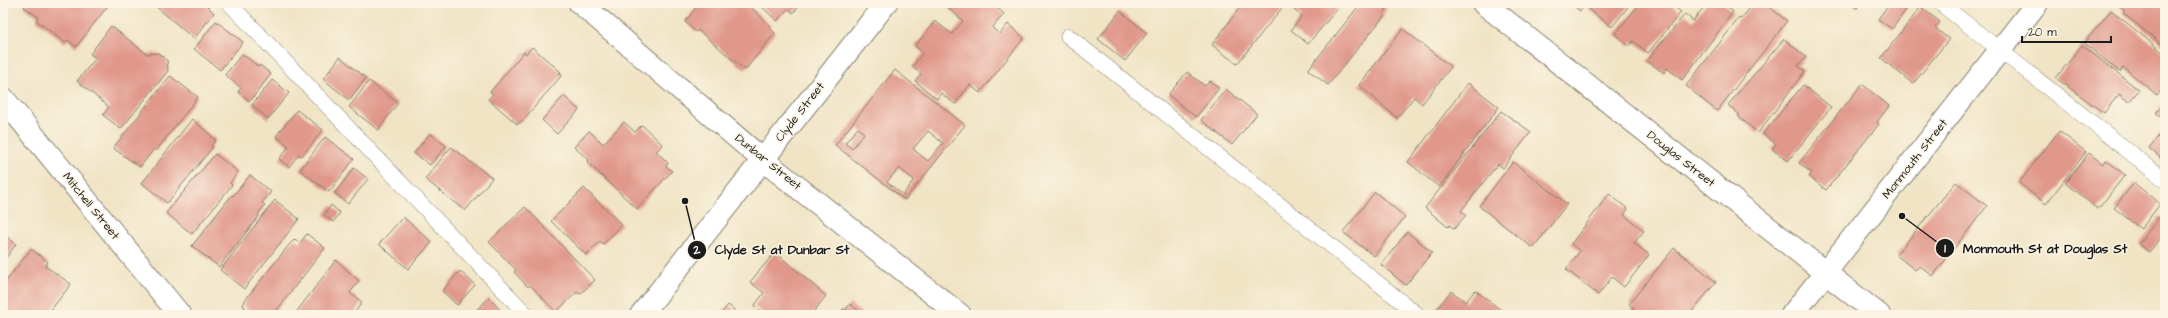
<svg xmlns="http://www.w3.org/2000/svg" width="2168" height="318" font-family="'Architects Daughter',sans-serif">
<rect width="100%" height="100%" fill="#fcf5e5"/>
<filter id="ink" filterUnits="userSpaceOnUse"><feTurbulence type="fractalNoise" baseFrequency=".025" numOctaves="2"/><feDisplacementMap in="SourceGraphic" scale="8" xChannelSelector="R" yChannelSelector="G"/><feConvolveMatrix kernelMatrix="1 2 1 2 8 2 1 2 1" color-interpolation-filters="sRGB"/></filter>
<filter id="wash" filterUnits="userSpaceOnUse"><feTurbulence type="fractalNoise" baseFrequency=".012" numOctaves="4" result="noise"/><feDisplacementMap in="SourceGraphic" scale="16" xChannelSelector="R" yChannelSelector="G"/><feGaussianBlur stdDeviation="0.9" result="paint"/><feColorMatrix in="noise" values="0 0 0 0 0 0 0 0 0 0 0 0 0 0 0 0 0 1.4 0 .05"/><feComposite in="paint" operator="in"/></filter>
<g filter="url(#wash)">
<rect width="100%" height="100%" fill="#f0e4c5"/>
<g id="blocks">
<path fill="#e0988b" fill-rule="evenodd" d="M27,3H110L76,47L68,40L65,43L36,20L38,17L24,7Z
M152,3H204L214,13L194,39Z
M699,3H746L771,26L769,27L775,33L745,70L698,30L696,32L685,22Z
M758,3H802L793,13L788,9L777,21Z
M949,3H992L1004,14L992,28L1000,34L1008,24L1024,38L980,93L970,85L955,104L941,93L937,99L915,81L921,74L912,67L923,53L915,46L935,21L952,34L963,21L946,6Z
M1243,3H1286L1237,64L1212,45Z
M1291,3H1342L1308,44L1291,30L1302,16L1289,6Z
M1361,3H1380L1387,9L1383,14L1385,15L1328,85L1308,70Z
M1570,3H1586L1580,11Z
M1592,3H1631L1612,27L1588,9Z
M1640,3H1669L1681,12L1648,53L1633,41L1629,46L1615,34Z
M1707,3H1723L1733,12L1682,80L1667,68L1664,73L1647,61L1685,14L1693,21Z
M1754,3H1764L1787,21L1717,111L1686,86L1739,18L1741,19Z
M1851,3H1861L1857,8Z
M1890,3H1902L1908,7L1892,29L1878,19Z
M2118,3H2160L2165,7V47L2123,13L2125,11L2116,4Z
M1921,7L1940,22L1935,28L1949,39L1913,84L1881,58Z
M2111,10L2165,54V85L2157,95L2123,67L2120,72L2084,43Z
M1120,11L1147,33L1125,61L1098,39Z
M216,21L243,42L220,70L194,49Z
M111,26L147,54L158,53L167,60L168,71L121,129L103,115L109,107L77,81L96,58L90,54Z
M1403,29L1451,67L1422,104L1414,97L1397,118L1359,85Z
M1784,39L1806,57L1798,66L1805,71L1758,133L1738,116L1740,115L1728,105Z
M2082,45L2139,90L2129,102L2119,94L2104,113L2056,78Z
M532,47L561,72L559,73L562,75L523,120L517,124L488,99L493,94L490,92L524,52L526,54Z
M242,54L259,67L260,65L271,74L250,101L238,92L241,88L225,75Z
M340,57L366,78L349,100L323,79Z
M895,70L965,125L905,200L835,145ZM858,128L864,133L852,149L845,143ZM928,131L943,143L928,161L913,149ZM899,168L914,180L903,195L887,182Z
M1187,72L1205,86L1210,81L1219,88L1196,117L1168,95Z
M170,76L198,97L156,151L154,149L140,167L113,148Z
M272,80L289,93L268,119L252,105Z
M369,81L398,103L378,130L349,107Z
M1468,83L1499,107L1439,187L1408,162Z
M1862,84L1889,106L1877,122L1879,124L1826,190L1809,176L1812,173L1799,163Z
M1803,85L1831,107L1788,161L1772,149L1776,144L1763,134Z
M1226,89L1257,114L1232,145L1201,120Z
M564,96L579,110L557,134L542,120Z
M2162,105L2165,107V120L2156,113Z
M297,110L323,130L302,156L299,154L289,167L279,159L289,146L276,136Z
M1501,111L1531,132L1503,168L1498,164L1461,211L1466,215L1454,229L1450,225L1448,227L1425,208Z
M192,119L216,140L211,146L213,147L167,203L142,183Z
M624,122L635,132L642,125L663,145L656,151L668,163L666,166L672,171L637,209L587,162L589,160L574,147L589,131L603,144Z
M2165,128V162L2149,148Z
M2059,131L2086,152L2046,204L2019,183Z
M430,133L446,146L430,165L414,153Z
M325,137L354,159L329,192L300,170Z
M451,147L492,178L465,211L425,179Z
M2089,153L2103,164L2106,160L2125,175L2098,209L2065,183Z
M215,154L238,172L230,183L232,185L192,234L166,213Z
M1513,162L1567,204L1533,248L1479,206Z
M354,168L368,179L348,204L335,193Z
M250,175L271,192L262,203L265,205L258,215L259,216L219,267L192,246L232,195L233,196Z
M1956,182L1987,206L1933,276L1920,266L1915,270L1896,255Z
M2134,183L2160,204L2141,229L2114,208Z
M584,188L622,225L603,244L600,241L586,255L551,221Z
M1375,192L1405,217L1374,256L1343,232Z
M1609,194L1628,209L1624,215L1644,231L1634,243L1649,255L1624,287L1612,277L1598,295L1566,269L1580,251L1571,244Z
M275,200L299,219L244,289L220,270Z
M331,205L340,213L333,222L324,215Z
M525,207L595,280L580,294L577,292L556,312L530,285L528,287L514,272L516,270L489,242Z
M2160,216L2165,220V233L2149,252L2139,244Z
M403,217L432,242L408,269L379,244Z
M1407,232L1432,252L1406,285L1381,265Z
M3,234L16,244L3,262Z
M307,234L325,248L273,315H255L243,306L245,300L289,245L295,239L300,243Z
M1674,248L1716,282L1689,315H1628L1634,308L1629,304Z
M31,249L48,262L45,266L71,284L47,315H3V285Z
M775,252L826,296L811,315H766L754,306L764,293L750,282Z
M336,260L359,281L350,293L362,302L353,315H294Z
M460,271L475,285L457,305L442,291Z
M1475,290L1502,311L1499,315H1443L1436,310L1451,291L1466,302Z
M489,298L505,315H471Z
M850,304L864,315H838L843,309L845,311Z
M728,305L741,315H720Z"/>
</g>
</g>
<g filter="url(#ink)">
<use href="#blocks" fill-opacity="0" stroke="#868070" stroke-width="1"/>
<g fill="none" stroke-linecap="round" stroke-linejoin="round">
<defs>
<path id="lane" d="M229,3L527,315
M1940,3L2165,180
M1068,36L1418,315"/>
<path id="street" d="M580,3L763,160L960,315
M1483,3L1879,315
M641,315L886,3
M1792,315L2037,3"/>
<path id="secondary" d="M3,98L180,315"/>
</defs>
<use href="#lane" stroke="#868070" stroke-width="16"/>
<use href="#street" stroke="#868070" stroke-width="24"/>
<use href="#secondary" stroke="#868070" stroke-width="24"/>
<use href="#lane" stroke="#fff" stroke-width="15"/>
<use href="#street" stroke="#fff" stroke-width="22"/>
<use href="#secondary" stroke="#fff" stroke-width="22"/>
</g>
</g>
<g text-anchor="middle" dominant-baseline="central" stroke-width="3" stroke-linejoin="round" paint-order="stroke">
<g font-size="12" fill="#1c1c1c" stroke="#fcf5e5">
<text transform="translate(800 112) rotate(-52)">Clyde Street</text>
<text transform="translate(1681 159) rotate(38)">Douglas Street</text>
<text transform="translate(1915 159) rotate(-52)">Monmouth Street</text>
<text transform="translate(768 162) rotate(39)">Dunbar Street</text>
<text transform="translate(91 206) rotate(51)">Mitchell Street</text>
</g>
</g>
<path fill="none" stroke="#1c1c1c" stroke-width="1.5" d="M1902 216L1945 248M685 201L697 250"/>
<g fill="#1c1c1c" stroke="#fcf5e5" stroke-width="1.5">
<circle cx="1902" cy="216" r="4"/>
<circle cx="685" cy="201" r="4"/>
<circle cx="1945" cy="248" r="10"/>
<circle cx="697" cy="250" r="10"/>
</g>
<g font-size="12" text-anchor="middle" font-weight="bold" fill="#fff">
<text x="1945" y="252">1</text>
<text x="697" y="254">2</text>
</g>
<g font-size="13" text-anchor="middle" font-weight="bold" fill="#1c1c1c" stroke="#fcf5e5" stroke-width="3" stroke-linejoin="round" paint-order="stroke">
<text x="2045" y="253">Monmouth St at Douglas St</text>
<text x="782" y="254">Clyde St at Dunbar St</text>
</g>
<rect width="2168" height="318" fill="none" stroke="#fcf5e5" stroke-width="16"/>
<path d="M2022 36v6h89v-6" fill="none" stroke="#1c1c1c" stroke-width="2"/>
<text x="2028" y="36" font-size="12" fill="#1c1c1c" stroke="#fcf5e5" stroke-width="3" paint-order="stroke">20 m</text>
</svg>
